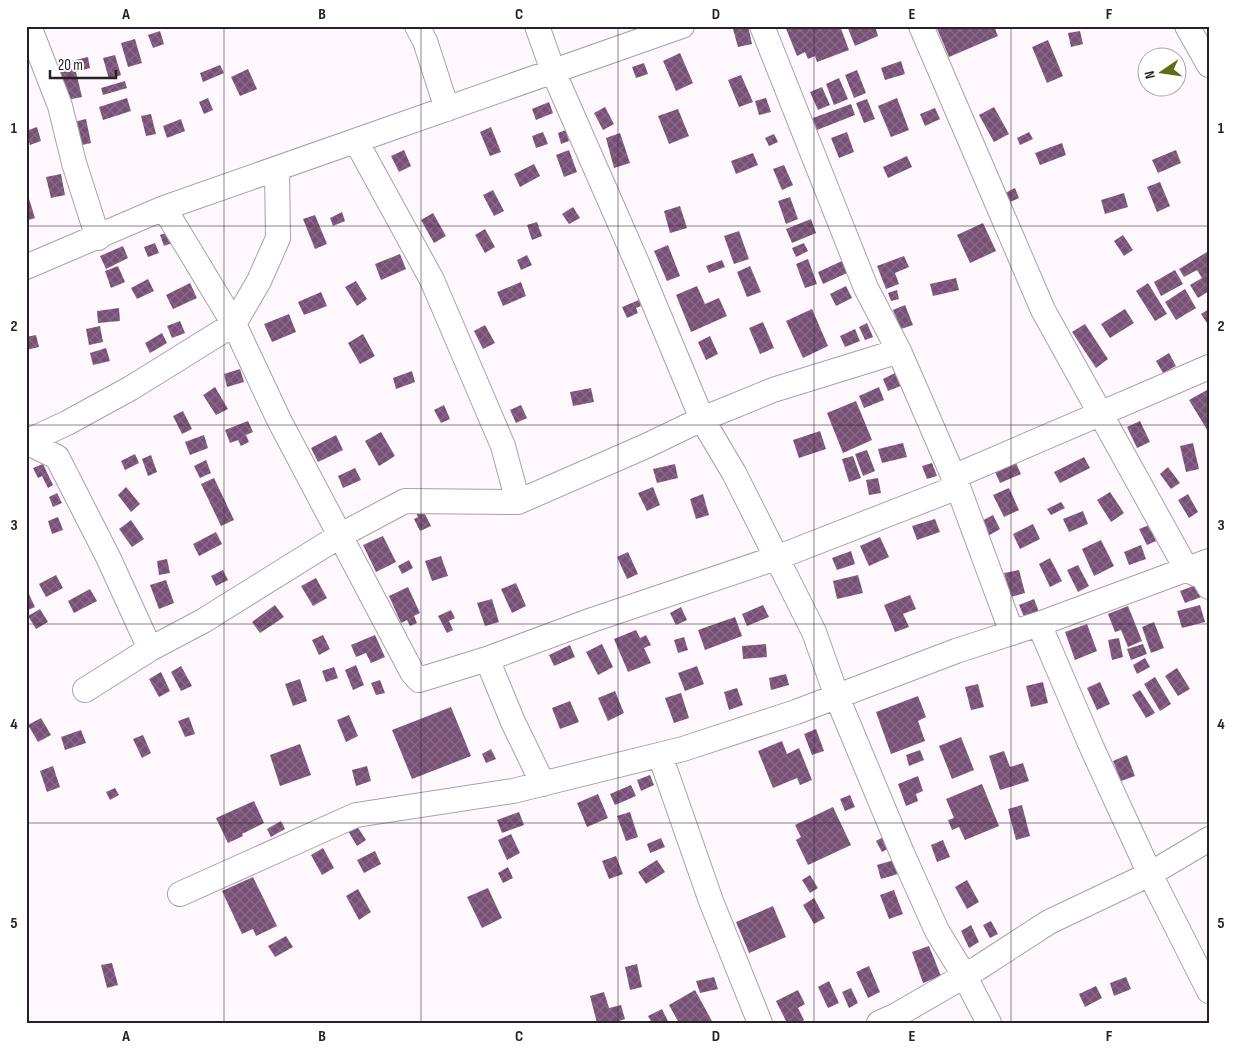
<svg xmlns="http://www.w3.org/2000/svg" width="1235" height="1049" font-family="'Sofia Sans Condensed',sans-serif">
<defs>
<pattern id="building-cross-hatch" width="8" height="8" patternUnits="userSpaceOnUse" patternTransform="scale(1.25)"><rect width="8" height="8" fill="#775075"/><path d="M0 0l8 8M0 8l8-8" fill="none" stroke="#896b87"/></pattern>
</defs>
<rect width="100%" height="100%" fill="#fff7fe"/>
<path fill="url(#building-cross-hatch)" d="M748,26L752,44L738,47L733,29Z
M785,26H840L849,50L817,62L815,56L808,59L805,52L797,56Z
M847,26H875L878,36L855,46Z
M936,26H994L998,36L949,57Z
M160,31L164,44L153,48L148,35Z
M1080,31L1083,44L1071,47L1068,33Z
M135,39L142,63L128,67L121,43Z
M1048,40L1063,76L1047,83L1032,47Z
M680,53L693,83L676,91L663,61Z
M115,55L121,75L109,79L103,58Z
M88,57L90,68L76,72L82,97L66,100L58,64Z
M901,61L905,74L885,80L881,68Z
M644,63L648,74L636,78L632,67Z
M220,65L224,73L203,82L200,73Z
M248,69L257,89L240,96L231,77Z
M857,70L866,93L854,98L845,75Z
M741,75L753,102L739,107L728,80Z
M839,78L848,99L834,105L826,84Z
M125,81L127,88L103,95L101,88Z
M822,87L830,105L818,110L810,92Z
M127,98L131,111L103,120L99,107Z
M208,98L213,110L204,114L199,102Z
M766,98L771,112L759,115L755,101Z
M897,98L909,130L891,137L878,106Z
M867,99L875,119L864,123L856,103Z
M549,102L553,113L536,120L532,109Z
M851,104L855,115L817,130L813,118Z
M605,107L614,124L603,130L594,113Z
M994,107L1009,134L994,142L979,115Z
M935,108L940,119L925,126L920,114Z
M678,109L689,136L669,144L658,116Z
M151,114L156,134L146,136L141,116Z
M86,119L91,143L78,146L73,122Z
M181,119L185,131L167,138L163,126Z
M37,127L41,141L30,145L26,131Z
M491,127L501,152L490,156L480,132Z
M566,130L569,141L561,144L558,133Z
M543,132L548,144L536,148L532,136Z
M847,132L854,152L839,158L831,138Z
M1029,132L1033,139L1020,145L1017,138Z
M620,133L630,163L614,168L606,138Z
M774,134L778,142L769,146L765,138Z
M1062,143L1066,155L1040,165L1035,153Z
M404,150L411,166L399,172L391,156Z
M569,150L577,172L564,177L556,155Z
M1176,150L1181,163L1158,173L1152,160Z
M753,153L758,165L736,174L731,161Z
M907,156L912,167L888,178L883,167Z
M534,164L540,176L520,187L514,174Z
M784,165L793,185L782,190L773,169Z
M61,174L65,195L51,198L46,177Z
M1160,182L1170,206L1157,212L1147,187Z
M1015,188L1019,198L1010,202L1005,193Z
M26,189L35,218L26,221Z
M493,190L504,211L494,216L483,195Z
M1124,193L1128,207L1105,214L1101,200Z
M790,197L798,219L786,224L778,201Z
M680,206L687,228L670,233L664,211Z
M573,207L580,218L569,224L562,214Z
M342,212L345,221L333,226L330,218Z
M433,213L446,236L434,243L421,220Z
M315,215L327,244L315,249L303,219Z
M811,219L816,233L792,243L786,229Z
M537,222L542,236L532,240L527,225Z
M983,223L996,251L970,263L957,235Z
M485,229L495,247L485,253L475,235Z
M171,231L175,242L164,246L160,235Z
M739,231L749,259L734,264L724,236Z
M1123,235L1133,250L1124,256L1114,241Z
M155,243L159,253L148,257L144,247Z
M804,243L808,251L796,257L792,248Z
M668,245L680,276L667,281L654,251Z
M123,246L128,258L106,269L100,256Z
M1207,252L1209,256V291L1198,298L1190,285L1202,278L1197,270L1184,277L1179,269Z
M400,254L406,269L381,280L375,264Z
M527,255L532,265L521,270L517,260Z
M904,256L909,267L895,273L899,284L886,289L877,266Z
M808,259L817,284L805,288L796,264Z
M722,260L725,267L709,273L706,266Z
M842,261L847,273L823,284L818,272Z
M118,266L125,282L111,288L105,271Z
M750,266L761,292L747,297L737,272Z
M1175,270L1183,284L1161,296L1154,282Z
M956,278L959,290L933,296L930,284Z
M148,279L154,291L137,299L131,288Z
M356,281L367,299L357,306L345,287Z
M521,282L526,296L503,306L497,292Z
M190,283L197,298L173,309L166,295Z
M1148,283L1167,314L1155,321L1136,291Z
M697,286L705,304L719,298L727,316L691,332L676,295Z
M846,286L852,298L836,306L830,294Z
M1185,289L1196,308L1176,320L1165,302Z
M897,290L899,299L891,301L888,293Z
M321,292L327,306L304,315L298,302Z
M639,300L641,306L636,308L638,313L627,318L622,307Z
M905,305L913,325L901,329L893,310Z
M119,308L120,321L98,323L97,311Z
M812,309L828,346L803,358L786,321Z
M1125,309L1134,323L1110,338L1101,324Z
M1209,309V326L1201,314Z
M289,314L296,332L272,342L264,324Z
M180,321L185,333L172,338L167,326Z
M763,322L774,348L760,354L749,328Z
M867,323L873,337L865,340L859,327Z
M1085,324L1108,359L1096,368L1072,332Z
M485,325L495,343L483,349L474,331Z
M100,326L103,342L89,345L86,329Z
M855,329L860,341L845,347L840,336Z
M162,333L167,343L150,353L145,343Z
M363,334L375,356L360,364L348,343Z
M36,335L39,347L26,350V337Z
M710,336L718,354L706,360L698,342Z
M106,348L110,361L93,365L90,353Z
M1169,353L1176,366L1163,373L1156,361Z
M240,369L244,382L227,387L224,374Z
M412,371L415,382L396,389L393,378Z
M897,372L903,385L888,391L883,379Z
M215,387L228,409L216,415L203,395Z
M879,387L884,400L864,408L859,396Z
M591,388L594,402L573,406L570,392Z
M1209,389V433L1189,400Z
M856,401L872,440L843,453L827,413Z
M444,405L450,419L441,423L434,410Z
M521,405L527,418L516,423L510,410Z
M183,411L192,429L182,434L173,416Z
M248,421L253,432L246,435L249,442L241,446L238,440L230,443L225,430Z
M1140,421L1150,442L1137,448L1127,427Z
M820,431L826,449L799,458L793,440Z
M381,432L395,456L379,466L365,441Z
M204,435L208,448L190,455L185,442Z
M336,435L343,450L318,462L311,448Z
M903,443L907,457L882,463L878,449Z
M1193,443L1199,469L1186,472L1180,446Z
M867,450L875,471L863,476L855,454Z
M135,454L139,463L125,470L121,461Z
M151,455L157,472L148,476L142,459Z
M853,456L861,478L849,482L842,459Z
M1084,457L1090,468L1060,483L1054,472Z
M206,460L211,473L200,478L194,466Z
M932,463L937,476L927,479L922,466Z
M1016,463L1021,474L1000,483L995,472Z
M43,464L53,485L48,488L42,476L38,478L33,468Z
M675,464L678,478L657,483L653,469Z
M1168,467L1180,483L1171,489L1160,474Z
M355,468L361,480L343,488L338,476Z
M214,478L234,520L221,526L201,484Z
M878,478L881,493L869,495L866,480Z
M126,487L140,504L131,512L118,495Z
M653,487L660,505L647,511L638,493Z
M1009,488L1019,510L1004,517L993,495Z
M1110,492L1124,513L1111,522L1097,500Z
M57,493L62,503L53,507L49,497Z
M703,494L709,515L696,519L690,499Z
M1188,494L1198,512L1189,518L1178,500Z
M1061,502L1065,508L1051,515L1047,509Z
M422,508L431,526L420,531L414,519L418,517L415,511Z
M1083,511L1088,524L1069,532L1063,519Z
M993,515L1000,529L988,536L980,522Z
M58,517L63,530L52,534L48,521Z
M935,519L940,532L917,540L912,526Z
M131,520L144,539L132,547L119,529Z
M1033,524L1040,539L1020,549L1013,534Z
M1149,525L1156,541L1147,545L1139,529Z
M216,532L222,544L199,556L193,544Z
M383,536L396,562L376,572L363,545Z
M880,537L889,557L869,566L860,546Z
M1101,540L1114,566L1094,576L1082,549Z
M1141,545L1146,559L1129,565L1124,552Z
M851,551L855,564L837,570L832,558Z
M628,552L638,574L627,579L617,557Z
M441,556L448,576L432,581L425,561Z
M1050,558L1062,581L1050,587L1039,564Z
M167,559L170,573L159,575L157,561Z
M409,560L413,568L402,574L398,566Z
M1078,565L1089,586L1078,592L1067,570Z
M223,570L228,580L216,586L211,576Z
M1019,570L1025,593L1011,597L1004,573Z
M56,575L63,588L46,597L39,584Z
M858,575L863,593L837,599L833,581Z
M316,578L327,598L313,606L301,586Z
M166,580L174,603L159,609L150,585Z
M516,583L526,606L512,613L501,589Z
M1196,585L1201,597L1185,603L1180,591Z
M408,587L420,613L414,616L417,623L410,626L407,620L401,623L389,596Z
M90,589L97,601L74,613L68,601Z
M28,592L35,607L26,611V593Z
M910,595L916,609L903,614L909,627L895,632L884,605Z
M492,599L499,622L485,626L477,603Z
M1034,599L1039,612L1024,617L1019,605Z
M275,605L284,617L260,633L252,622Z
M763,605L769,617L747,626L742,614Z
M1200,605L1205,622L1182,628L1177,611Z
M1128,606L1142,641L1128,647L1121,630L1115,632L1108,614Z
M681,607L687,620L676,625L670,613Z
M40,609L48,622L36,629L28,616Z
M451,610L455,618L449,621L453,630L447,633L438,616Z
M735,617L742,636L705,650L698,630Z
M1154,622L1164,648L1151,653L1142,627Z
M1087,624L1097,651L1075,660L1065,632Z
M636,630L640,638L646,635L651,645L644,648L651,663L628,672L614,639Z
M323,635L330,649L319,655L312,640Z
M375,635L385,657L371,663L366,653L356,657L351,645Z
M684,637L688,650L678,653L674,640Z
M1119,638L1123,657L1112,660L1108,640Z
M602,644L613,667L598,675L586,652Z
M766,644L767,657L743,659L742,646Z
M1143,644L1147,654L1131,660L1127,649Z
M570,645L575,657L554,666L549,655Z
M1145,658L1150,667L1137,674L1133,665Z
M356,665L364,685L353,690L345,670Z
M181,666L192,686L181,691L171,672Z
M697,666L704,684L685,691L678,673Z
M334,667L338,678L326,682L322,671Z
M1177,668L1190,689L1178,696L1165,676Z
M161,672L170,691L159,697L149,679Z
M786,674L789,685L771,690L769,678Z
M1155,677L1171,704L1160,711L1144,684Z
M300,679L307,701L293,706L285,684Z
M380,680L385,693L376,695L371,683Z
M1043,682L1048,703L1031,707L1026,686Z
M1100,682L1110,704L1097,710L1087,688Z
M978,684L984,707L971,710L965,687Z
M737,688L743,705L729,710L724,692Z
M1140,690L1155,713L1146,718L1132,695Z
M615,691L624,713L608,721L598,698Z
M681,693L689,718L674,723L665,698Z
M918,696L926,717L918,721L925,741L891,754L876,712Z
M570,701L579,722L560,729L552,708Z
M451,707L471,756L412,779L392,730Z
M349,715L358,736L346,742L337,720Z
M189,717L195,734L185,737L178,721Z
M41,718L51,735L38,742L28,725Z
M816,729L824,751L812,755L804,734Z
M81,730L86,743L65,750L61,737Z
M143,735L151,753L142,758L133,739Z
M961,737L974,770L952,779L939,746Z
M782,741L787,754L799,748L812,780L800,785L797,778L773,788L758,751Z
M300,744L311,775L280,786L270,755Z
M491,749L496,759L486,763L482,754Z
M920,750L924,760L909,766L906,755Z
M1004,751L1010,767L1023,763L1029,781L1000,790L989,756Z
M1127,755L1135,776L1121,781L1113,761Z
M53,766L60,787L47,792L40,771Z
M367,766L371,781L356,786L352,770Z
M650,775L654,785L641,791L637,780Z
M918,776L923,791L916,794L918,801L906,806L898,784Z
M982,784L999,826L965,840L959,827L952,830L948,820L954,818L946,799Z
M631,785L636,796L615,805L610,794Z
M115,788L119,795L110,800L106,792Z
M598,794L608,818L587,827L577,803Z
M850,795L855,807L845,811L840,799Z
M254,801L264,823L242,834L243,836L228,843L216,818Z
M1022,805L1030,836L1016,840L1008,809Z
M833,807L851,845L808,865L796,840L801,837L795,825Z
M519,812L524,825L502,833L497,820Z
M630,812L638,837L626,841L617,816Z
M281,821L285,829L271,837L267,829Z
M357,826L366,840L357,846L348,831Z
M511,834L520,853L507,860L498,840Z
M885,836L891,847L882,852L876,841Z
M661,838L665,847L650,853L647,844Z
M943,840L950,857L937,862L931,845Z
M323,848L334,868L322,875L311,855Z
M375,851L381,864L364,873L357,860Z
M616,856L623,874L609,879L602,861Z
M657,860L665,872L646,884L638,872Z
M894,860L898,874L881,879L877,865Z
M508,867L513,878L503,883L498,873Z
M810,875L818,888L810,893L802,880Z
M253,877L277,926L256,936L253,929L242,934L222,891Z
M967,880L979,902L967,909L955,887Z
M488,888L502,918L482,928L467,897Z
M358,889L371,912L359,920L346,896Z
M894,890L903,914L889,919L880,895Z
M814,898L825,918L814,924L803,905Z
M773,906L786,937L749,953L736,922Z
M991,921L998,934L990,938L983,925Z
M971,925L979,942L969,948L961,931Z
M286,936L293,947L275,957L268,946Z
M929,946L941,976L923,983L912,952Z
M112,963L118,985L107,988L101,965Z
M637,964L642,987L630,990L625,967Z
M869,966L880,992L868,998L856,972Z
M714,977L718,989L700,993L696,981Z
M1126,977L1131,989L1114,996L1110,983Z
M829,981L839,1003L828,1008L818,987Z
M1096,986L1102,998L1085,1007L1079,994Z
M851,988L858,1003L849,1008L842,992Z
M695,990L713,1023H679L669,1005Z
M798,990L805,1004L798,1008L804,1020L799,1023H787L776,1001Z
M604,992L609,1008L621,1005L625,1019L614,1023H597L590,996Z
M662,1009L669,1023H652L648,1016Z"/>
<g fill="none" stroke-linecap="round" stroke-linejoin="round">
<defs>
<path id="minor" d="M29,26L60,106L74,163L98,238
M417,26L425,41L447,109
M537,26L553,71L638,265L702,419L734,473L814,632L837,697L902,853L937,931L964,975L989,1023
M762,26L866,288L899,351L958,487L1012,633
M921,26L1043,310L1187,570L1203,577L1209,587
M1187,26L1209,65
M356,141L432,280L503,446L518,502
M164,208L234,324L279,420L412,672L419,680L487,659L592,620L776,558L958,487
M26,267L164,208L682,26
M26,442L67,423L131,388L234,324L259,281L278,238L277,169
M26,442L57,457L108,557L150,649
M953,477L1209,367
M1039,624L1092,748L1150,874L1209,991
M487,659L513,722L543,784
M85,690L150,649L203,621L341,535L405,501L518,502L646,446L702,419L773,390L899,351
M660,755L711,901L760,1023
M180,894L356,815L513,791L683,749L796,712L956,651L1039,624L1209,561
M879,1023L895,1016L978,968L1049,922L1150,874L1209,839"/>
</defs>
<use href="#minor" stroke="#ab9faa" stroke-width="26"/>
<use href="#minor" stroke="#fff" stroke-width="24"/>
</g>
<path fill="none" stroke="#252125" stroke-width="1" stroke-opacity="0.55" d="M224,26V1023M421,26V1023M618,26V1023M814,26V1023M1011,26V1023M26,226H1209M26,425H1209M26,624H1209M26,823H1209"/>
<rect width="1235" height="1049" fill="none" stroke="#ffffff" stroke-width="55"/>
<g transform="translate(1162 72) rotate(257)"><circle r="24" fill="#ffffff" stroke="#a8a6a8"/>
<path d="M0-4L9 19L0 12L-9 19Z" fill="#5e6c17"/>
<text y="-8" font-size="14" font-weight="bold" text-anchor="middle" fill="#252125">N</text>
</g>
<path d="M50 70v8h66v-8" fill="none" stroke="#252125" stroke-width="2.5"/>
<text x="58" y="70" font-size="15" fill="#252125" stroke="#ffffff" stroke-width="4" paint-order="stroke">20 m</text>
<rect x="28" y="28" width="1180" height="994" fill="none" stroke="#252125" stroke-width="2"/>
<g font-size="16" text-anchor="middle" font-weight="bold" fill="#252125">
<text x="126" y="19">A</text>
<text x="322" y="19">B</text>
<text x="519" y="19">C</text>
<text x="716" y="19">D</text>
<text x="912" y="19">E</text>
<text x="1109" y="19">F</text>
<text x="14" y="133">1</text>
<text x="1221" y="133">1</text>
<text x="14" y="331">2</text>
<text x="1221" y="331">2</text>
<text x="14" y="530">3</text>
<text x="1221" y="530">3</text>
<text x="14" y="729">4</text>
<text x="1221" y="729">4</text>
<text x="14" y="928">5</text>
<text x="1221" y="928">5</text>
<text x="126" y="1041">A</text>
<text x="322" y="1041">B</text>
<text x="519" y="1041">C</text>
<text x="716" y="1041">D</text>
<text x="912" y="1041">E</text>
<text x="1109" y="1041">F</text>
</g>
</svg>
